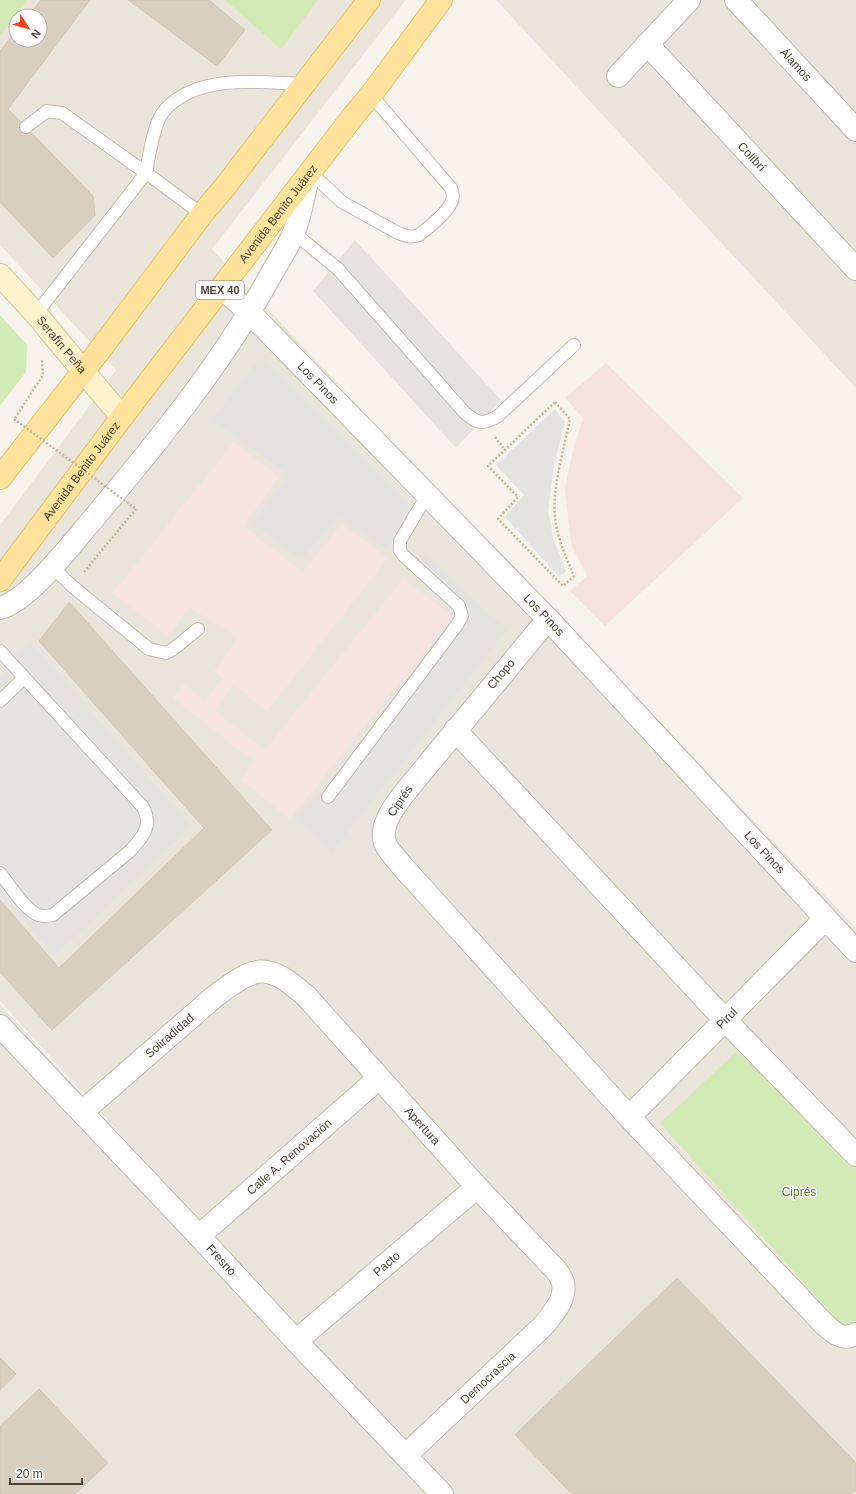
<svg xmlns="http://www.w3.org/2000/svg" width="856" height="1494" font-family="Helvetica,sans-serif">
<rect width="100%" height="100%" fill="#f6f3ec"/>
<path fill="#eae5da" fill-rule="evenodd" d="M0,0H406L212,249L447,501L560,617L856,928V1494H0V1004L260,1292L103,1115L0,1001V525L116,370L0,245ZM16,16H40V40H16Z
M496,0H856V388Z"/>
<path fill="#f6e3e0" d="M606,363L743,498L605,626L570,591L587,576L571,545L565,488L572,454L583,418L565,398Z
M234,442L279,477L243,526L303,572L342,524L388,558L267,711L234,685L214,710L265,750L403,579L453,616L290,819L241,780L255,762L173,698L184,684L205,701L223,678L214,671L238,638L190,607L168,636L113,593Z"/>
<path fill="#d2eab5" d="M0,0H28L0,36Z
M225,0H318L281,49Z
M0,315L27,345L26,372L0,406Z
M737,1051L856,1169V1328L850,1334L660,1123Z"/>
<path fill="#e5e3e0" d="M355,240L501,400L456,448L313,291Z
M260,357L414,511L387,549L339,516L301,560L253,523L289,475L212,420Z
M555,409L565,422L554,465L548,511L554,541L566,571L559,577L505,517L524,495L496,465Z
M423,552L507,630L332,852L297,819L466,616L407,566Z
M30,641L191,826L55,956L0,893V678Z"/>
<path fill="#d8cfc1" stroke="#d3c7b4" d="M41,0H90L8,109L93,196L95,215L53,258L0,202V51L16,31V40H40V16H28Z
M128,0H209L245,30L217,66Z
M69,602L272,830L52,1030L0,972V900L59,968L204,828L39,641Z
M677,1278L856,1463V1490L852,1494H572L515,1435Z
M0,1358L16,1374L0,1390Z
M39,1389L108,1463L75,1494H0V1426Z"/>
<g fill="none" stroke-linecap="round" stroke-linejoin="round">
<defs>
<path id="service" d="M26,127L47,111L62,113L146,173L36,314
M310,172L342,202L398,233C406,236 411,238 419,235C428,228 446,214 451,203C454,198 453,193 451,188L371,95
M202,214L146,173C149,155 152,135 159,119C162,113 167,107 172,103C207,74 262,83 305,84
M294,233L338,269L464,412C477,424 483,425 498,416L574,345
M52,567L72,586L149,649L166,653L172,650L198,629
M0,651L143,807C153,826 143,837 130,851L53,915C48,916 43,917 38,915C24,909 10,885 0,873
M0,701L24,678
M328,797L457,625L462,616L459,606L404,556L400,551V541L427,495"/>
<g id="minor">
<path id="s1" d="M736,0L856,130"/>
<path id="s2" d="M647,44L856,269"/>
<path d="M618,76L689,0"/>
<path id="s3" d="M222,288L250,313L548,619L856,951"/>
<path d="M0,608C29,601 73,542 93,519C155,445 221,365 268,280C276,265 288,248 294,232C301,214 304,193 309,174"/>
<path d="M548,619L406,791C396,804 379,825 385,843C388,851 397,859 402,866L629,1117L824,1324C834,1333 843,1341 856,1334"/>
<path d="M455,730L725,1020L856,1155"/>
<path id="s4" d="M0,1026L199,1236L296,1341L442,1494"/>
<path id="s5" d="M82,1112L214,997C256,966 265,960 307,997L477,1187L552,1266C555,1269 558,1272 560,1276C571,1294 554,1313 543,1326L406,1455"/>
<path id="s6" d="M629,1117L825,919"/>
<path id="s7" d="M199,1236L379,1078"/>
<path id="s8" d="M296,1341L477,1187"/>
</g>
<g id="secondary">
<path id="s9" d="M0,275L36,314L83,371L122,417"/>
</g>
<g id="primary">
<path d="M0,478L99,351L202,214L224,188L369,0"/>
<path id="s10" d="M0,580L122,417L354,115L371,95L441,0"/>
</g>
</defs>
<use href="#service" stroke="#c2bbae" stroke-width="14"/>
<use href="#minor" stroke="#c2bbae" stroke-width="24"/>
<use href="#secondary" stroke="#d6c79b" stroke-width="24"/>
<use href="#primary" stroke="#e6c16a" stroke-width="24"/>
<path stroke="#c4b79f" stroke-width="2.5" stroke-dasharray="2 2" stroke-linecap="butt" d="M555,402L570,419C564,449 552,487 555,517C557,538 566,557 574,576L563,586L498,519L518,497L488,466Z
M15,418L43,375L42,359
M495,437L505,450
M84,572L136,509"/>
<use href="#service" stroke="#fff" stroke-width="12"/>
<use href="#minor" stroke="#fff" stroke-width="22"/>
<use href="#secondary" stroke="#fff3cd" stroke-width="22"/>
<use href="#primary" stroke="#ffe39c" stroke-width="22"/>
<path stroke="#c4b79f" stroke-width="2.5" stroke-dasharray="2 2" stroke-linecap="butt" d="M14,419L136,509"/>
</g>
<g text-anchor="middle" dominant-baseline="central" stroke-width="3" stroke-linejoin="round" paint-order="stroke">
<rect fill="#fff" stroke="#817c74" stroke-width="1" x="196" y="281" width="48" height="18" rx="3"/>
<g font-size="11" font-weight="bold" fill="#4b4439">
<text x="220" y="290">MEX 40</text>
</g>
<g font-size="12" fill="#4b4439" stroke="#fff">
<text stroke="none"><textPath href="#s1" startOffset="88">Álamos</textPath></text>
<text stroke="none"><textPath href="#s2" startOffset="154">Colibrí</textPath></text>
<text stroke="none"><textPath href="#s10" startOffset="460">Avenida Benito Juárez</textPath></text>
<text stroke="none"><textPath href="#s9" startOffset="93">Serafín Peña</textPath></text>
<text stroke="none"><textPath href="#s3" startOffset="135">Los Pinos</textPath></text>
<text stroke="none"><textPath href="#s10" startOffset="136">Avenida Benito Juárez</textPath></text>
<text stroke="none"><textPath href="#s3" startOffset="459">Los Pinos</textPath></text>
<text transform="translate(501 674) rotate(-50)">Chopo</text>
<text transform="translate(400 801) rotate(-56)">Ciprés</text>
<text stroke="none"><textPath href="#s3" startOffset="783">Los Pinos</textPath></text>
<text stroke="none"><textPath href="#s6" startOffset="139">Pirul</textPath></text>
<text stroke="none"><textPath href="#s5" startOffset="116">Soliradidad</textPath></text>
<text stroke="none"><textPath href="#s5" startOffset="456">Apertura</textPath></text>
<text stroke="none"><textPath href="#s7" startOffset="120">Calle A. Renovación</textPath></text>
<text stroke="none"><textPath href="#s4" startOffset="322">Fresno</textPath></text>
<text stroke="none"><textPath href="#s8" startOffset="119">Pacto</textPath></text>
<text transform="translate(488 1378) rotate(-43)">Democrascia</text>
</g>
<g font-size="12" fill="#4a7f2a" stroke="#fff">
<text x="799" y="1192">Ciprés</text>
</g>
</g>
<g transform="translate(28 28) rotate(127)"><circle r="19" fill="#ffffff" stroke="#b7b4b0"/>
<path d="M0-3L7 15L0 10L-7 15Z" fill="#fc3f1d"/>
<text y="-6" font-size="11" font-weight="bold" text-anchor="middle" fill="#4b4439">N</text>
</g>
<path d="M10 1478v6h72v-6" fill="none" stroke="#4b4439" stroke-width="2"/>
<text x="16" y="1478" font-size="12" fill="#4b4439" stroke="#ffffff" stroke-width="3" paint-order="stroke">20 m</text>
</svg>
